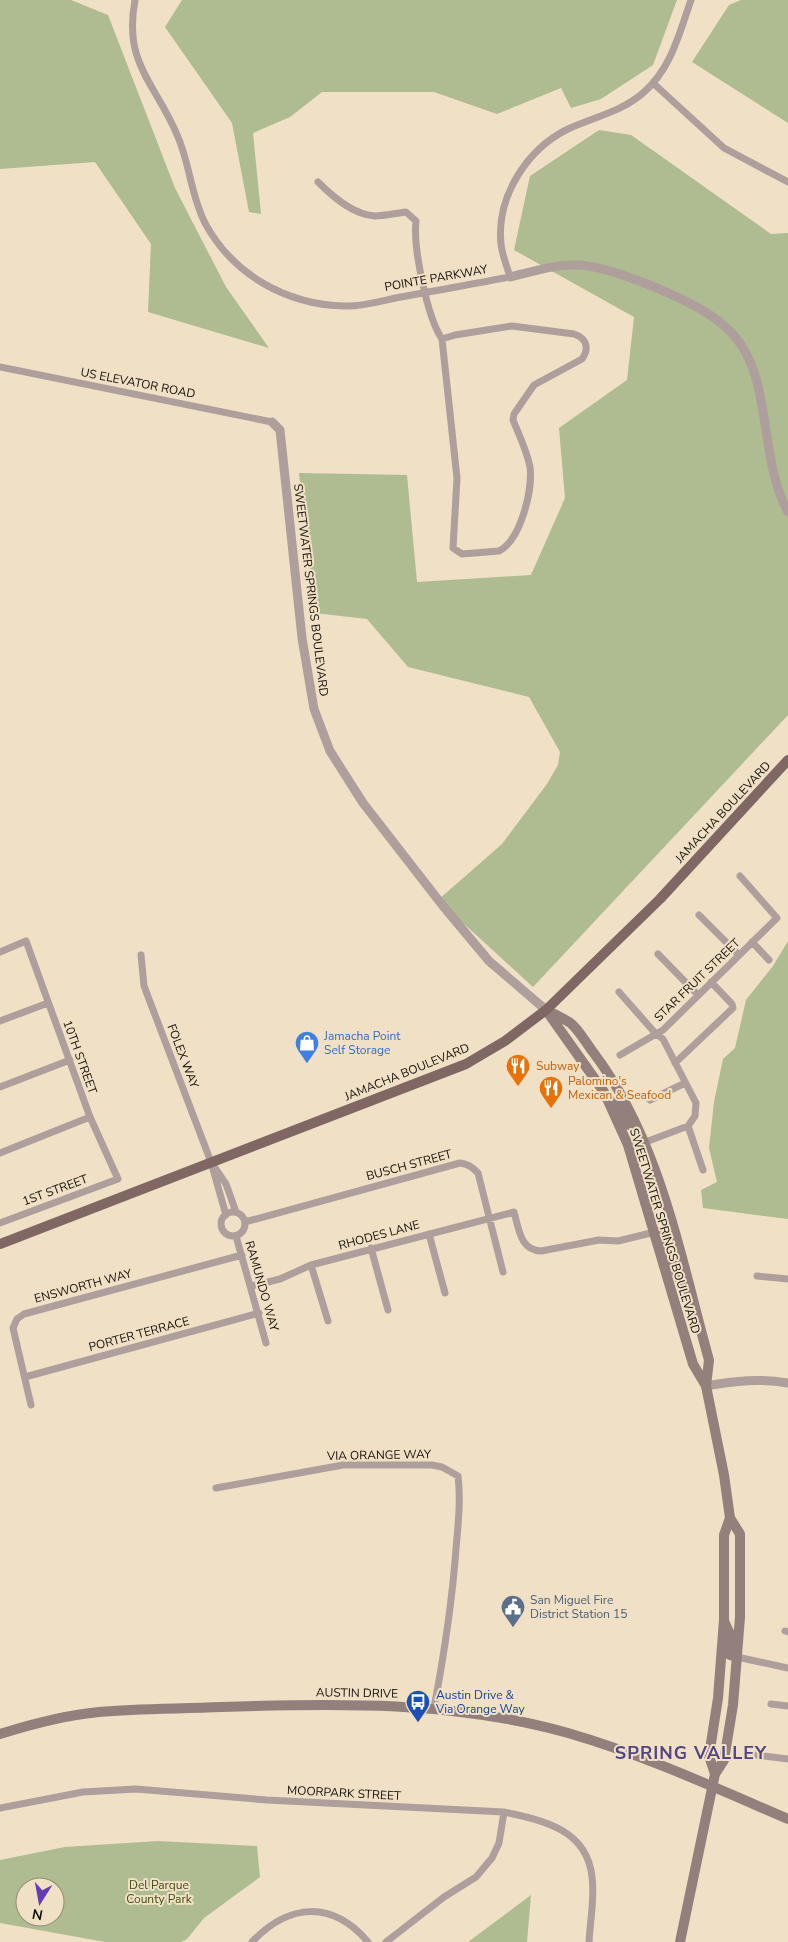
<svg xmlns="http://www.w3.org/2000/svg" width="788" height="1942" font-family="'Nunito Sans',sans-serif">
<rect width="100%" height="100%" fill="#efe0c6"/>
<path fill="#afbb91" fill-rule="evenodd" d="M0,0H71L108,15L175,188L226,287L269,348L148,312L151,244L95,162L0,169Z
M182,0H677L653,65L601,99L571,108L561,88L497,114L434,92H322L290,117L253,133L261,214L249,212L232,123L165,27Z
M741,0H788V123L692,62L729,5Z
M599,130L631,135L771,234L788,233V715L533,987L438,900L502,844L547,784L558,765L560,752L529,697L408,667L367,619L315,613L299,473L407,475L417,582L531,575L565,498L559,428L627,380L634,317L514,250L530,176Z
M788,941V1219L703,1208L701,1190L717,1182L709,1148L714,1102L723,1059L735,1048L746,1000L773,966Z
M158,1841L257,1846L260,1877L204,1918L187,1939L181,1942H105L0,1923V1860L65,1847ZM25,1887H55V1917H25Z
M531,1895L527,1942H468Z"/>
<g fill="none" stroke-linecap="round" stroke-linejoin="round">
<path stroke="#ae9f9d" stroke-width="7" d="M135,0C123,65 156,83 178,137C190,165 191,196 205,223C233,275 287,305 345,306C363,307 384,300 401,297C438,290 474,284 510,277C507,266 502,255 501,244C496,197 527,149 568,129C594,117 621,112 643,93C671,69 679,34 691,0
M653,83L724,148L788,182
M318,182C332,196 353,215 375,216C385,216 396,213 406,212L416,221C413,247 427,317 442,339L457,478L453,548L462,554L499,551C521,540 533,489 530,467C527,451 519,435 513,420L514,414L534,385L582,359C590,348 586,338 574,334L512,326L455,335L442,339
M0,367L272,422
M699,915L739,955
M752,942L769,960
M0,952L26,941L90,1117L118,1179L0,1223
M658,954L698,995
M141,955L144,986L211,1162L226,1215
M619,992L656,1034L620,1055
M0,1021L48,1003
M675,1063L733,1008L732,1004L711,982
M0,1087L70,1060
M650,1100L685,1083
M688,1126L703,1170
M643,1143L688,1126L695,1116L696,1103L663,1039L656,1034L663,1030L777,918L740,876
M0,1153L90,1117
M213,1165L226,1184L236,1212
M221 1224a12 12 0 1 1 24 0a12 12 0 1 1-24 0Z
M245,1222L460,1163C468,1164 472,1167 478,1173L503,1272
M429,1234L445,1293
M236,1236L266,1343
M371,1248L388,1310
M311,1265L328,1321
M757,1276L788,1279
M252,1286L280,1279L311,1265L514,1212C519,1229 520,1250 541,1251L599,1240L618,1241L655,1232
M25,1377L259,1313
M31,1405L13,1328L17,1319L24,1314L242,1255
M216,1488L343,1465H432L442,1467L458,1476C461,1501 458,1524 456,1549C452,1603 444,1655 434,1708
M785,1631L788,1632
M737,1657L788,1668
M771,1704L788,1706
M756,1755L788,1759
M0,1808L83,1792L136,1789L267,1800L504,1812C542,1820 587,1829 592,1877C595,1898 590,1921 589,1942
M252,1942C289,1903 332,1900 368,1942
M386,1942L444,1897L476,1877L492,1858L499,1843L504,1812"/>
<path stroke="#ae9f9d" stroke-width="9" d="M510,277C531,272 555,264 577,265C612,266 698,302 723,325C738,337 748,354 754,372C769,417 765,470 788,512
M272,422L280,430L302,638L314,709L330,751L363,803L443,906L489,961L546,1010
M706,1386C735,1381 759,1378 788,1383"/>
<path stroke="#937f7c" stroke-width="10" d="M546,1010L604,1092L628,1145L693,1364L706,1386L724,1475L730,1518L740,1534V1617L733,1705L724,1760L715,1774L680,1942
M549,1011C555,1015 563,1018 569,1022C578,1028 586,1043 593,1052C660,1140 680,1256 709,1360L706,1386
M606,1098L618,1105L629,1125
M655,1232H661C675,1253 670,1271 688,1291
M724,1621L730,1634V1655L737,1657
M0,1734C32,1724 66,1715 99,1712C139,1708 181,1709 221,1707C338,1703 455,1701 568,1733C644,1755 716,1788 788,1819
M715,1774L709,1756L718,1698L724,1620V1535L730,1518"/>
<path stroke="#806764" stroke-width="10" d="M0,1244L466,1064L505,1041L546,1010L660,899L788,760"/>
</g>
<defs>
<symbol id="shop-pin" viewBox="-11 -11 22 30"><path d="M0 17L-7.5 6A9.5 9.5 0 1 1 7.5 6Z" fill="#3f7fe0" stroke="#efe0c6"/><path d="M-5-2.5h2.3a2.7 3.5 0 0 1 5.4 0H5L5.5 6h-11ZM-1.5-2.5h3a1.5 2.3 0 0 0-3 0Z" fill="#fff"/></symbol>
<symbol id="restaurant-pin" viewBox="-11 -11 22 30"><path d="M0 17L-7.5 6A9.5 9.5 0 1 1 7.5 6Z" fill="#e8710a" stroke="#efe0c6"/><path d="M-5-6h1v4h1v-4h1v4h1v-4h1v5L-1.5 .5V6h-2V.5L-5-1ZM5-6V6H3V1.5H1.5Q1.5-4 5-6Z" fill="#fff"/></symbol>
<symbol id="civic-pin" viewBox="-11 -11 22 30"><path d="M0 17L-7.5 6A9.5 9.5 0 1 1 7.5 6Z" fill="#5c6f8a" stroke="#efe0c6"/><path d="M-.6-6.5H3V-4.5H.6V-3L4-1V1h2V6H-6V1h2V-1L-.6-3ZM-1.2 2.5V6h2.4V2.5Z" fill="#fff"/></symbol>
<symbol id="bus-pin" viewBox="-11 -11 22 30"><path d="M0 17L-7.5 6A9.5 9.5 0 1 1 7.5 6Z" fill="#1a4fb4" stroke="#efe0c6"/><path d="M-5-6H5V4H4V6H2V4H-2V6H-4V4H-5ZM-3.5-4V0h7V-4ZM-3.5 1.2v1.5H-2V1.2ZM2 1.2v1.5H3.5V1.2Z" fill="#fff"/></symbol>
</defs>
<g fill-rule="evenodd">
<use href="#shop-pin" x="293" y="1029" width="28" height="38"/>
<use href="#restaurant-pin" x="504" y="1052" width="28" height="38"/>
<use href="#restaurant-pin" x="537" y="1074" width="28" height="38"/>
<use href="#civic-pin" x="499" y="1593" width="28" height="38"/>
<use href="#bus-pin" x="404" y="1688" width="28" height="38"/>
</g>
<g text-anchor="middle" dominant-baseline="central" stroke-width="4" stroke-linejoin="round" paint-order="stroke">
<g font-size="12" fill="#140f06" stroke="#efe0c6">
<text transform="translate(436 278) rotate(-10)">POINTE PARKWAY</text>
<text transform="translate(138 383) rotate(11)">US ELEVATOR ROAD</text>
<text transform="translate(311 590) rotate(83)">SWEETWATER SPRINGS BOULEVARD</text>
<text transform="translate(723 812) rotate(-47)">JAMACHA BOULEVARD</text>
<text transform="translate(697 980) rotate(-44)">STAR FRUIT STREET</text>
<text transform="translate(183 1056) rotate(69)">FOLEX WAY</text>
<text transform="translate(80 1057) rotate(70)">10TH STREET</text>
<text transform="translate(407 1072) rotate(-22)">JAMACHA BOULEVARD</text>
<text transform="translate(409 1165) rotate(-15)">BUSCH STREET</text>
<text transform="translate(55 1190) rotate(-20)">1ST STREET</text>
<text transform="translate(665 1231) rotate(73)">SWEETWATER SPRINGS BOULEVARD</text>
<text transform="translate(379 1235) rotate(-15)">RHODES LANE</text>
<text transform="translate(83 1286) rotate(-15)">ENSWORTH WAY</text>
<text transform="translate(262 1286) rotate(74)">RAMUNDO WAY</text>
<text transform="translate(139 1334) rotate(-15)">PORTER TERRACE</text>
<text transform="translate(379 1455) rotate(-1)">VIA ORANGE WAY</text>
<text transform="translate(357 1693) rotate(1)">AUSTIN DRIVE</text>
<text transform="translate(344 1793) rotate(3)">MOORPARK STREET</text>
</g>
<g font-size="12" fill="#366cbe" stroke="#efe0c6" text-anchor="start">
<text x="324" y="1036">Jamacha Point<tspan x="324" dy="14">Self Storage</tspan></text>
</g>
<g font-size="12" fill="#c56008" stroke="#efe0c6" text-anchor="start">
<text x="536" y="1066">Subway</text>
<text x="568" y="1081">Palomino's<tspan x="568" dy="14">Mexican &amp; Seafood</tspan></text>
</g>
<g font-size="12" fill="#4e5e75" stroke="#efe0c6" text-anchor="start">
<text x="530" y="1600">San Miguel Fire<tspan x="530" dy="14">District Station 15</tspan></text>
</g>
<g font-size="12" fill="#164399" stroke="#efe0c6" text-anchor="start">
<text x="436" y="1695">Austin Drive &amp;<tspan x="436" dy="14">Via Orange Way</tspan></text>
</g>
<g font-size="12" fill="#414f10" stroke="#efe0c6">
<text x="159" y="1885">Del Parque<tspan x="159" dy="14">County Park</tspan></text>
</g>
<g font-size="18" font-weight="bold" letter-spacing="1" fill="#524381" stroke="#efe0c6">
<text x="691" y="1753">SPRING VALLEY</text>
</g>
</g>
<g transform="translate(40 1902) rotate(191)"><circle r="24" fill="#efe0c6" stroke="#978c79"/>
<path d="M0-4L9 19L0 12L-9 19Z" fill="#643db5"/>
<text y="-8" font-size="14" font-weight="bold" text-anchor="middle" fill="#140f06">N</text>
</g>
</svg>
